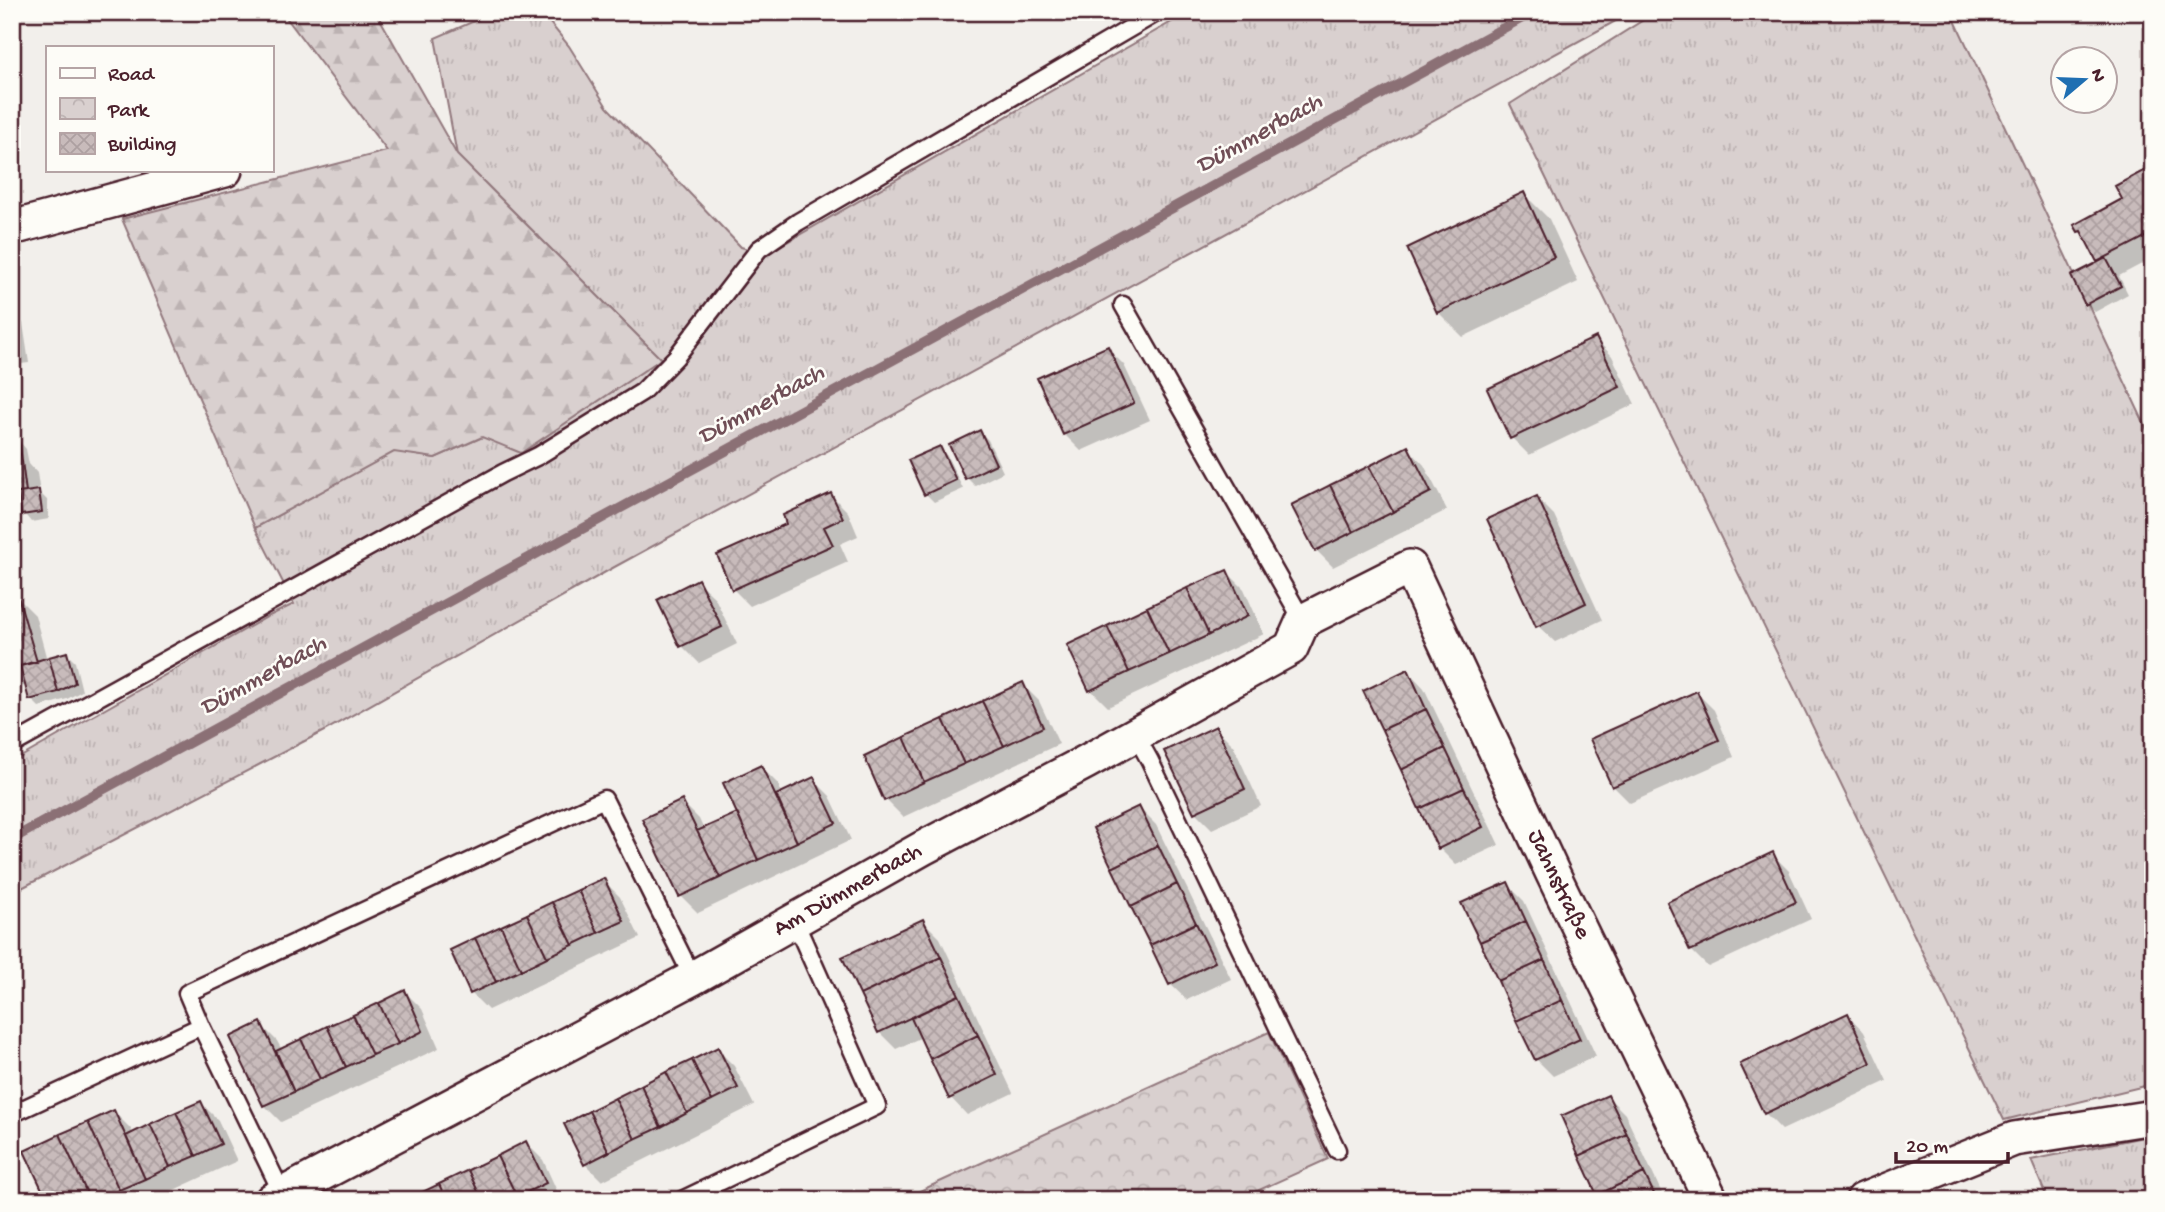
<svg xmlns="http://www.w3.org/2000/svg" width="2165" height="1212" font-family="'Gochi Hand',sans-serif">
<defs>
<pattern id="grass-tufts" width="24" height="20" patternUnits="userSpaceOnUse" patternTransform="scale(1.75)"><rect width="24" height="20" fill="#d9d0cf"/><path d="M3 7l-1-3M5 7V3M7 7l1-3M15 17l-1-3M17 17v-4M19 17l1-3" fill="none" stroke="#bcb2b2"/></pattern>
<pattern id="forest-firs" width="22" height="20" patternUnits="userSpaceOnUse" patternTransform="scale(1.75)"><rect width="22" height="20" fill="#d9d0cf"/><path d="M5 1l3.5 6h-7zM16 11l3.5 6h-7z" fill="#bcb2b2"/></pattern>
<pattern id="park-crowns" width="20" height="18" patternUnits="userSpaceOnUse" patternTransform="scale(1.75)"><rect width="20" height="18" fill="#d9d0cf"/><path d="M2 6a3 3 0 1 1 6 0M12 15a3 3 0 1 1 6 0" fill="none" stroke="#bcb2b2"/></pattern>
<pattern id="building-cross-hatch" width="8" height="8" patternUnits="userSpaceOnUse" patternTransform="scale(1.75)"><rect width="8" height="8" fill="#c8bbbb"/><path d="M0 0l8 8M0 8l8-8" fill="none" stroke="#ada0a1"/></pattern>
</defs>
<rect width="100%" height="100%" fill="#f2efeb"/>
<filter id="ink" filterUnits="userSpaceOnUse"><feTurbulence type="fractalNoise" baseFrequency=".0143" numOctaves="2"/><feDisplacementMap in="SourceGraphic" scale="14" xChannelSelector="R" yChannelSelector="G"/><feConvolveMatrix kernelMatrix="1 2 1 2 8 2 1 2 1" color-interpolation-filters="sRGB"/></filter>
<g filter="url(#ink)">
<path fill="url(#grass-tufts)" stroke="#92787d" stroke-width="2" d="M495,12H541L569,46L607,107L741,247L766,254L1189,12H1632L609,570L324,731L12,893V762L267,617L294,604L255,528L394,451L435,458L661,359L457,155L435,38Z
M1656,12H1951L2153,442V1084L2004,1120L1510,104Z
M2153,1135V1200H2048L2031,1160Z"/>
<path fill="url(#forest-firs)" stroke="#92787d" stroke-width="2" d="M282,12H376L457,155L661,359L521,453L482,437L435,458L394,452L255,528L122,219L387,151Z"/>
<path fill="url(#park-crowns)" stroke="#92787d" stroke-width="2" d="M1269,1032L1328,1159L1237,1200H900Z"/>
<path fill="#0003" d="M2145,172L2153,180V258L2119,276L2128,294L2095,312L2087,304L2100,263L2087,239L2080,231L2124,199Z
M1524,194L1549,219L1578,282L1463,337L1438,312Z
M12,315H15L23,323L29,363L12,365Z
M1596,339L1612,356L1635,404L1529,455L1512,438L1489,390Z
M1107,348L1124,365L1150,420L1081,451L1064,434Z
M12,420L18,425L20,442L26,449L29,464L37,473L40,493L47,500L49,519L31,522L22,511L12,513Z
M2153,427V440L2148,429Z
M980,432L988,440L1003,472L975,486L967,478Z
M939,448L947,456L963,489L934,502L926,494L911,461Z
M1408,448L1424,465L1447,510L1333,567L1316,550L1293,506Z
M831,495L848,512L858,536L840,544L848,562L750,606L733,589Z
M1537,498L1554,515L1602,620L1555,642L1538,626Z
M1227,572L1244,589L1264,634L1108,707L1091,690L1070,645Z
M698,582L715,598L737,644L699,663L682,646L659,601Z
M18,598L35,615L47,660L67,654L75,662L82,691L67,699L39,707L31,699L27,685L12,689V600Z
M1408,671L1424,688L1499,845L1456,865L1439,848Z
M1022,684L1039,701L1059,744L903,817L886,800Z
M1697,693L1714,710L1734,757L1630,803L1613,786Z
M1216,728L1233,745L1261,806L1212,829L1195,812Z
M761,767L778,784L782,794L813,779L830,796L851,840L698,913L681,896L644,820L682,802L699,819L704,830L739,814Z
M1139,808L1156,825L1231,979L1187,1000L1170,984Z
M1772,854L1789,871L1811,919L1708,967L1691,950Z
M603,880L620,897L640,938L488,1010L471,993Z
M1507,884L1524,901L1596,1056L1553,1076L1536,1059Z
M923,921L940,938L1013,1093L967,1115L951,1098L922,1037L896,1049L879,1032Z
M405,992L422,1009L439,1048L281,1122L264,1105L260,1024L277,1041L282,1050Z
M1848,1015L1864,1032L1887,1081L1782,1130L1765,1113Z
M717,1049L734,1066L754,1105L602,1181L585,1164Z
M1608,1097L1625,1114L1665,1200H1602Z
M201,1103L218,1120L237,1161L152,1200H49L114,1112L131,1129L133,1134Z
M526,1143L543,1160L561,1200H410Z"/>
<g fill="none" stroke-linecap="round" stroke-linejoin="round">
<path stroke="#8b6f75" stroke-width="10" d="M12,839L1533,12"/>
</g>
<path fill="url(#building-cross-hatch)" stroke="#4a1f2b" stroke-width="2" d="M2145,170L2153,182V233L2097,262L2081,231L2078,232L2074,225L2122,199L2115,186Z
M1524,192L1554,257L1437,313L1407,248Z
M2106,258L2121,286L2085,305L2071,276Z
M12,313H15L19,334L12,335Z
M19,334L21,355L12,357V335Z
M1596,337L1620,387L1510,439L1487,389Z
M1108,346L1134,403L1063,435L1037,378Z
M980,430L996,464L965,479L949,445Z
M19,439L21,454L12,455V440Z
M940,446L956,480L924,495L908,460Z
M1408,446L1431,492L1393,512L1369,466Z
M21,454L26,492L12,494V455Z
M1369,466L1393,512L1353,532L1330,485Z
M1330,485L1353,532L1315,551L1291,505Z
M39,490L42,512L21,515L18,493Z
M831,493L843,518L824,527L833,545L732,590L717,555L786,524L783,515Z
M1537,496L1586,603L1536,627L1487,519Z
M1227,570L1248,616L1209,635L1187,588Z
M698,579L722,627L680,647L657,600Z
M1187,588L1209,635L1169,654L1147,607Z
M18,596L37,662L12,668V598Z
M1147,607L1169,654L1129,672L1107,626Z
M1107,626L1129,672L1089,691L1067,645Z
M67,652L75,683L58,692L49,657Z
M49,657L58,692L29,700L20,666Z
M1408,669L1426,709L1382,730L1363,691Z
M1023,682L1043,727L1004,746L982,701Z
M1697,691L1719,740L1612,787L1590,739Z
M982,701L1004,746L964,764L943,719Z
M1426,709L1445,748L1401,770L1382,730Z
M943,719L964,764L924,782L904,737Z
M1216,726L1245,789L1194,813L1164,751Z
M904,737L924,782L884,801L864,756Z
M1445,748L1464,788L1419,809L1401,770Z
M761,765L797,842L758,860L723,783Z
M814,777L836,823L797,842L776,795Z
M1464,788L1483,827L1438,849L1419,809Z
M682,800L720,878L679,897L642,819Z
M1139,806L1158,845L1112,868L1093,828Z
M737,813L758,860L720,878L697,831Z
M1158,845L1177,884L1131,907L1112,868Z
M1773,852L1796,902L1690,951L1667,902Z
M604,878L624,921L598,933L578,890Z
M1508,882L1526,921L1480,942L1461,903Z
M1177,884L1196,923L1150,945L1131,907Z
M578,890L598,933L573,945L552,902Z
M552,902L573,945L547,957L527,914Z
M527,914L547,957L521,970L501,926Z
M923,919L941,957L860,995L842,957Z
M1526,921L1544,960L1498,981L1480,942Z
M1196,923L1215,962L1169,985L1150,945Z
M501,926L521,970L496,982L475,938Z
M475,938L496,982L470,994L450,950Z
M941,957L959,995L878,1033L860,995Z
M1544,960L1562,1000L1516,1021L1498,981Z
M405,990L423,1031L398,1044L379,1003Z
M959,995L978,1035L930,1059L911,1018Z
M1562,1000L1580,1039L1535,1060L1516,1021Z
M379,1003L398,1044L372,1055L353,1015Z
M1848,1013L1871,1063L1764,1114L1740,1064Z
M353,1015L372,1055L346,1067L327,1026Z
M261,1022L294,1092L263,1106L230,1037Z
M327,1026L346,1067L320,1079L301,1039Z
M978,1035L997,1075L949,1099L930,1059Z
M301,1039L320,1079L294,1092L276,1051Z
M718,1047L738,1088L712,1101L692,1060Z
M692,1060L712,1101L687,1113L666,1072Z
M666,1072L687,1113L661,1127L641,1085Z
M641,1085L661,1127L635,1139L615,1098Z
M1608,1095L1627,1134L1579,1156L1561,1116Z
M615,1098L635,1139L609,1152L589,1111Z
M201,1101L221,1144L196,1156L176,1112Z
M114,1110L145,1179L119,1190L88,1122Z
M589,1111L609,1152L584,1165L564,1124Z
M176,1112L196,1156L170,1167L150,1124Z
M88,1122L119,1190L99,1200H90L60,1134Z
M150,1124L170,1167L145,1179L126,1136Z
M60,1134L90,1200H47L24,1151Z
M1627,1134L1644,1173L1597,1195L1579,1156Z
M526,1141L546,1183L517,1197L497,1156Z
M497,1156L517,1197L511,1200H482L468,1170Z
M468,1170L482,1200H446L439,1184Z
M1644,1173L1657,1200H1600L1597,1195Z
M439,1184L446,1200H411L410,1198Z"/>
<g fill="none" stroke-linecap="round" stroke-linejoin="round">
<defs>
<path id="service" d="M1123,305L1303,621
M1135,734L1150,761L1337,1150
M12,745L503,473L538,456L642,392L676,357L759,249L798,222L1158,12
M201,1026L187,993L604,799L693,978
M12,1114L201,1026L283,1195
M682,1200L877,1106L795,922"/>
<g id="minor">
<path d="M12,228L225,170"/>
<path id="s1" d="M272,1200L693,978L923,848L1086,762L1291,648L1303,621L1410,567L1553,874L1711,1200"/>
<path d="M1863,1200L2014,1139L2153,1117"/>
</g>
</defs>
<use href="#service" stroke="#4a1f2b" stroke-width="21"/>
<use href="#minor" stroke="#4a1f2b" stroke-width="38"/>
<use href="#service" stroke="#fdfcf7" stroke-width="16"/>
<use href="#minor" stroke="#fdfcf7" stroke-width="33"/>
</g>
</g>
<g text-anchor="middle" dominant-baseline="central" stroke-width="5" stroke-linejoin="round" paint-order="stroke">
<g font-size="24" fill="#4a1f2b" stroke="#fdfcf7">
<text stroke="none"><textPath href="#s1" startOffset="1659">Jahnstraße</textPath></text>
<text stroke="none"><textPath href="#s1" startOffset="654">Am Dümmerbach</textPath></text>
</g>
<g font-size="26" font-style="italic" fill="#704e56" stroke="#fdfcf7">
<text transform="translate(1260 135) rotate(-29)">Dümmerbach</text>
<text transform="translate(762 406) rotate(-29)">Dümmerbach</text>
<text transform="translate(264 677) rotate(-29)">Dümmerbach</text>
</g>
</g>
<rect width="2165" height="1212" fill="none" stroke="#fdfcf7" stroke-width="42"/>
<rect x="21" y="21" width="2123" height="1170" fill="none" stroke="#4a1f2b" stroke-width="2.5" filter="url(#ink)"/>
<rect x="46" y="46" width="228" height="126" fill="#fdfcf7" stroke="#b5a4a5" stroke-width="2"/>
<rect x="60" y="68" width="35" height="10" fill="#fdfcf7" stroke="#b5a4a5" stroke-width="2"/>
<text x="108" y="80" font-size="21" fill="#4a1f2b">Road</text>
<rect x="60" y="98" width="35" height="21" fill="url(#park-crowns)" stroke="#b5a4a5" stroke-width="2"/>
<text x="108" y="116" font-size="21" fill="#4a1f2b">Park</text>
<rect x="60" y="133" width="35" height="21" fill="url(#building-cross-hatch)" stroke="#b5a4a5" stroke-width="2"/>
<text x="108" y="150" font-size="21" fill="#4a1f2b">Building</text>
<g transform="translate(2084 80) rotate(71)"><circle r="33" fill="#fdfcf7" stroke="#b5a4a5" stroke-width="2"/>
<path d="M0-5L12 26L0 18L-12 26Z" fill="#1f6fb2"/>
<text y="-10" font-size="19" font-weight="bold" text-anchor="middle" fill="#4a1f2b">N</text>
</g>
<path d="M1896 1152v10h112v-10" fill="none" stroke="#4a1f2b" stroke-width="3.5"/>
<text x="1906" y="1152" font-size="21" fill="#4a1f2b" stroke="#fdfcf7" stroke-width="5" paint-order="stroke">20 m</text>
</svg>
